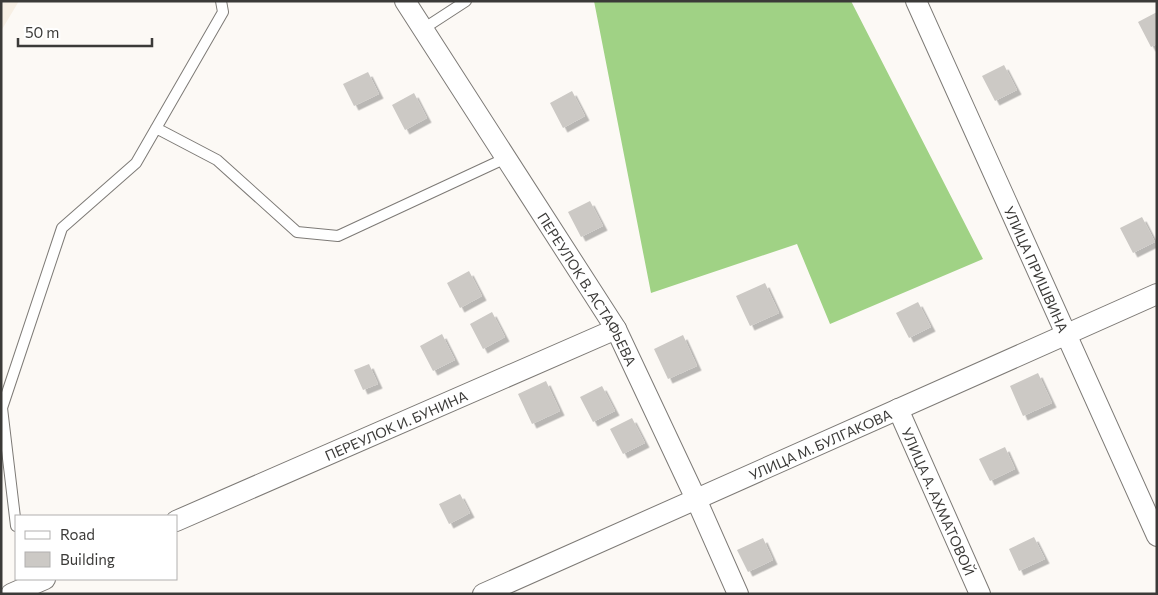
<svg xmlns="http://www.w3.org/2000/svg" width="1158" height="595" font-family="Commissioner,sans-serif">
<defs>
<filter id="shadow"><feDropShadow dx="4.5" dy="4.5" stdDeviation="0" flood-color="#0004"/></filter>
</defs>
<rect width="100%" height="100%" fill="#fcf9f5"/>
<path fill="#f7efe4" d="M1,1H19L1,31Z"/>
<path fill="#a0d285" d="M594,1H851L983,259L830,324L797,244L651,293Z"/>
<path fill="#ccc9c5" filter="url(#shadow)" d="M1157,12V44L1151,47L1138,22Z
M1004,65L1017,90L995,101L982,76Z
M368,72L379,94L354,106L343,84Z
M572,91L585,116L563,128L550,103Z
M414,93L427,118L405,130L392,105Z
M590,201L603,226L581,237L568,212Z
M1142,217L1155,242L1133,253L1120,228Z
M469,271L482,296L460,308L447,283Z
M765,283L779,313L750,326L736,296Z
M918,302L931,327L909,338L896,313Z
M492,312L505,337L483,349L470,324Z
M442,334L455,360L433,371L420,346Z
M683,335L697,366L668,379L654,349Z
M369,364L378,384L363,390L354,370Z
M1038,373L1052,403L1023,416L1010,386Z
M546,381L560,411L532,424L518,394Z
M602,386L615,411L593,422L580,397Z
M632,418L645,443L623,454L610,429Z
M1005,447L1015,469L990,481L979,459Z
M460,494L470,513L449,524L439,504Z
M1034,537L1045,559L1019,571L1009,549Z
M763,538L773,560L748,572L737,550Z"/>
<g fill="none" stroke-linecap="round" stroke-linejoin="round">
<defs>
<path id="lane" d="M423,29L466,1
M156,128L217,160L297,232L338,236L506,158
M16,526L2,408L62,228L136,163L223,12L221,1"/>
<g id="street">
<path id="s1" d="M405,1L616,329L696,499L738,594"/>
<path id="s2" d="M916,1L1157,536"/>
<path id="s3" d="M898,409L980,594"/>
<path id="s4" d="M176,521L616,329"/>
<path d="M11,594L45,579"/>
<path id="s5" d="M483,594L1157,294"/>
</g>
</defs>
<use href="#lane" stroke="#7d7a76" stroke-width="12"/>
<use href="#street" stroke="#7d7a76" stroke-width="22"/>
<use href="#lane" stroke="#fff" stroke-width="10"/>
<use href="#street" stroke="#fff" stroke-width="20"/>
</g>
<g text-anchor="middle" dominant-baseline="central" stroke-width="4.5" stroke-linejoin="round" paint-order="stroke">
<g font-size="14" fill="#3b3a38" stroke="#fff">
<text stroke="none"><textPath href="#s2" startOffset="294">УЛИЦА ПРИШВИНА</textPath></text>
<text stroke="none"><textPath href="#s1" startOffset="341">ПЕРЕУЛОК В. АСТАФЬЕВА</textPath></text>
<text stroke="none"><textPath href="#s4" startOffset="240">ПЕРЕУЛОК И. БУНИНА</textPath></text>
<text stroke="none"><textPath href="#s5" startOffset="369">УЛИЦА М. БУЛГАКОВА</textPath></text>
<text stroke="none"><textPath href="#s3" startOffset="101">УЛИЦА А. АХМАТОВОЙ</textPath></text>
</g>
</g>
<rect width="1158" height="595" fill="none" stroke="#3b3a38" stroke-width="5"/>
<rect x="15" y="515" width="162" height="65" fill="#ffffff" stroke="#b1b0af"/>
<rect x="25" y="531" width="25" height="8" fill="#ffffff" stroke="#b1b0af"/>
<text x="60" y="540" font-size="15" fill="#3b3a38">Road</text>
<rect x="25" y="552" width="25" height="15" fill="#ccc9c5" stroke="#b1b0af"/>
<text x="60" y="565" font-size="15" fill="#3b3a38">Building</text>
<path d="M18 38v8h134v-8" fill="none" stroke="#3b3a38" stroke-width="2.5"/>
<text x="25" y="38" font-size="15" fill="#3b3a38" stroke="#ffffff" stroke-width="4" paint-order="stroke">50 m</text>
</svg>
